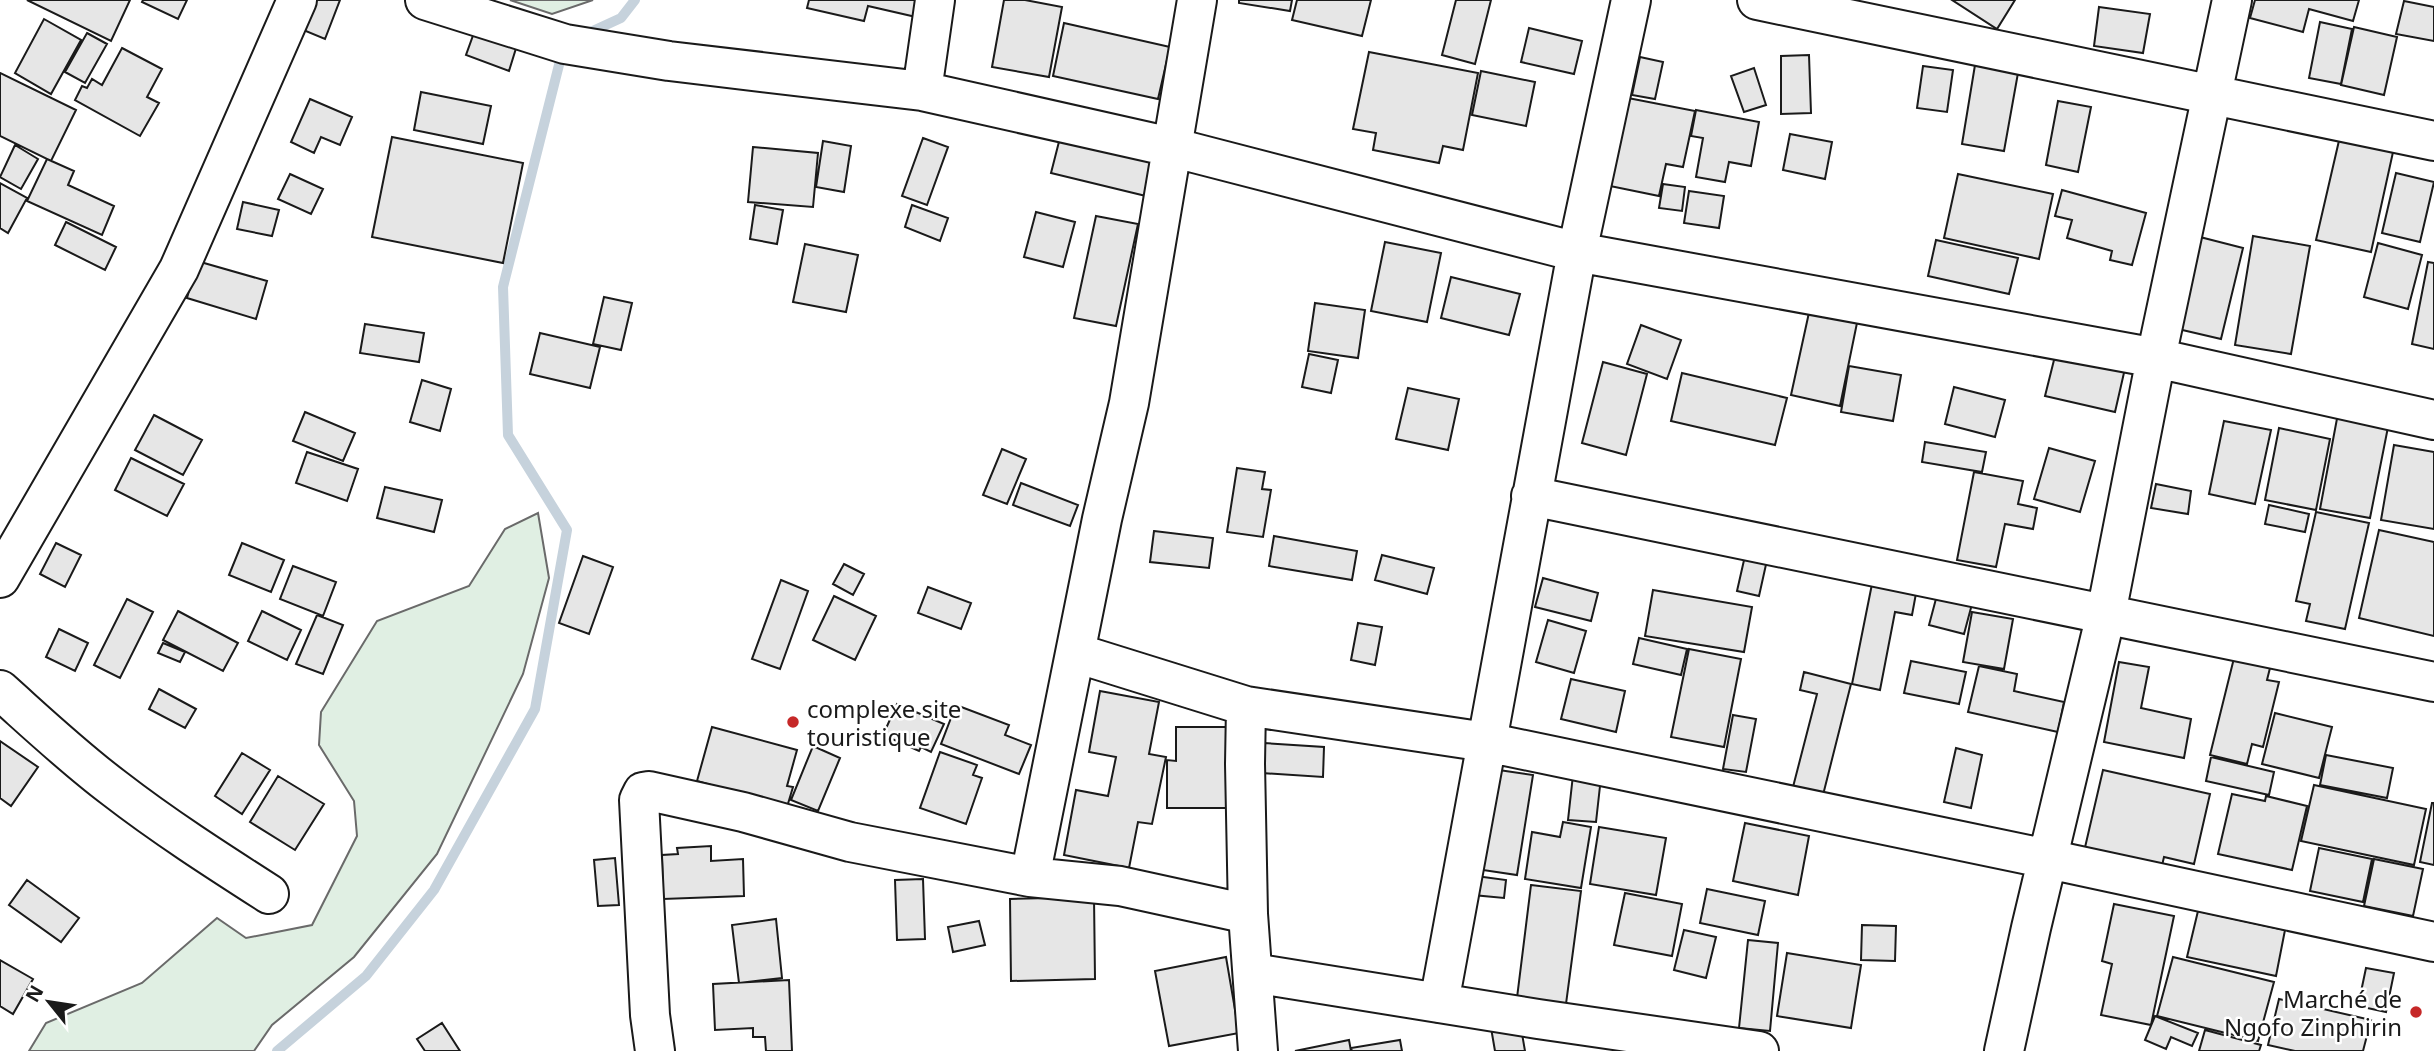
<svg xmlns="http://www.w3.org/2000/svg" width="2434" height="1051" font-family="'Noto Sans',sans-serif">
<rect width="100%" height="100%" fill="#fff"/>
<path fill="#e0efe3" stroke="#6a6a6a" stroke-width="2" d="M510,0H593L552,14Z
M538,513L549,578L523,674L437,854L354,957L272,1025L254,1051H29L46,1023L142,983L217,918L246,938L312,925L357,836L354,801L319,745L321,712L377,621L469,586L505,529Z"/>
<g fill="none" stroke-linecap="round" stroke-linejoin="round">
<path stroke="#c6d2dc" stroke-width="10" d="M584,35L621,18L635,0
M277,1051L366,976L434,890L535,709L567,530L508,435L503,287L563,49"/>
</g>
<path fill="#e6e6e6" stroke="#1a1a1a" stroke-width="2" d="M27,0H130L111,41Z
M143,0H187L178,19L142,2Z
M307,0H340L325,39L296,27Z
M809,0H920L916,17L868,6L864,21L807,8Z
M1004,0H1025L1062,7L1049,77L992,67Z
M1239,0H1292L1290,11L1239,3Z
M1297,0H1371L1362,36L1292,20Z
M1456,0H1491L1475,64L1442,55Z
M1952,0H2015L1997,29Z
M2255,0H2359L2353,21L2309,9L2303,32L2250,18Z
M2404,1L2434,7V41L2396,34Z
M2099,7L2150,14L2143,53L2094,46Z
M44,19L81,40L51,94L15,73Z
M2320,22L2352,29L2341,84L2309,78Z
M1064,23L1170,47L1158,99L1053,76Z
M2354,27L2397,37L2384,95L2341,85Z
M1529,28L1582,41L1574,74L1521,62Z
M475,30L517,45L509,71L466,55Z
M87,33L107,44L85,83L65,72Z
M122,48L162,69L147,97L159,103L140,136L75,100L82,86L87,88L92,79L102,85Z
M1369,52L1478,73L1463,150L1443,146L1439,163L1373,150L1376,133L1353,129Z
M1809,55L1811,113L1781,114V56Z
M1640,57L1663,62L1655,99L1632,95Z
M1975,65L2018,73L2004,151L1962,144Z
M1923,66L1953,70L1947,112L1917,108Z
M1754,68L1766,105L1744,112L1731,76Z
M1481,71L1535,82L1526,126L1472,115Z
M0,73L76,110L51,161L0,136Z
M421,92L491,106L483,144L414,130Z
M1628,98L1695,111L1683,167L1666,164L1659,196L1610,186Z
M310,99L352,117L340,145L321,137L314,153L291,142Z
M2058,101L2091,107L2078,172L2046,165Z
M1696,110L1759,122L1751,166L1729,162L1725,182L1696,177L1703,138L1691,136Z
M1063,126L1161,150L1150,197L1051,173Z
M2341,132L2395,143L2371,252L2316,240Z
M1790,134L1832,142L1825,179L1783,170Z
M392,137L523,163L503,263L372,237Z
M923,138L948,147L927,205L902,196Z
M823,141L851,146L844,192L816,187Z
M15,145L38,159L21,189L0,177Z
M753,147L818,153L813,207L748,202Z
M47,159L74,171L68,185L114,206L102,235L27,201Z
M2396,173L2434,182L2420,242L2382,233Z
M290,174L323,189L311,214L278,199Z
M1958,174L2053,194L2039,259L1944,238Z
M0,183L27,198L8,233L0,228Z
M1663,184L1685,187L1682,211L1659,208Z
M2062,190L2146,213L2132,265L2110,260L2112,251L2067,238L2072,220L2055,216Z
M1689,191L1724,196L1719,228L1684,223Z
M243,202L279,210L272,236L237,229Z
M755,205L783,210L777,244L750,239Z
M912,205L948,218L940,241L905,227Z
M1036,212L1075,222L1063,267L1024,257Z
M1096,216L1138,224L1116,326L1074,318Z
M66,222L116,247L105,270L55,245Z
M2253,236L2310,246L2291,354L2235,345Z
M2200,237L2243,248L2221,339L2178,329Z
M1936,240L2018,258L2009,294L1928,276Z
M1385,242L1441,253L1427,322L1371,311Z
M2378,243L2422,255L2408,309L2364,297Z
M805,244L858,255L846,312L793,302Z
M197,261L267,281L256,319L187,298Z
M2428,262L2434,263V349L2412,344Z
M1451,277L1520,294L1509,335L1441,318Z
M604,297L632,303L621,350L593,344Z
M1315,303L1365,310L1358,358L1308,351Z
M1810,308L1858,318L1840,406L1791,395Z
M365,324L424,333L419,362L360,353Z
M1641,325L1681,340L1667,379L1627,364Z
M540,333L600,347L590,388L530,374Z
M2057,348L2126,364L2115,412L2045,396Z
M1309,354L1338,360L1331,393L1302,387Z
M1603,362L1647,374L1626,455L1582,443Z
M1849,366L1901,375L1893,421L1841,412Z
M1682,373L1787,398L1775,445L1671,421Z
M422,380L451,389L440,431L410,422Z
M1954,387L2005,400L1995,437L1945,424Z
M1408,388L1459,399L1448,450L1396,439Z
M2339,408L2390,417L2370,518L2320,509Z
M305,412L355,433L343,461L293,441Z
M154,415L202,440L183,475L135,450Z
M2224,421L2271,430L2255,504L2209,494Z
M2279,428L2330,439L2316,510L2265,500Z
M1925,442L1986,452L1982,472L1922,462Z
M2394,445L2434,452V529L2381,520Z
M2049,448L2095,461L2080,512L2034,499Z
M1002,449L1026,459L1007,504L983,495Z
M307,452L358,469L347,501L296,483Z
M131,458L184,484L167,516L115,490Z
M1237,468L1265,472L1262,489L1271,490L1263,537L1227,532Z
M1974,472L2023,481L2018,504L2037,508L2033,529L2005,524L1996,567L1957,560Z
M1021,483L1078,505L1070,526L1013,505Z
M2156,484L2191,491L2188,514L2151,508Z
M385,487L442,500L434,532L377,518Z
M2269,505L2309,514L2305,532L2265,524Z
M2316,512L2369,523L2345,629L2306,621L2310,604L2296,601Z
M2379,530L2434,542V636L2359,618Z
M1154,531L1213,538L1209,568L1150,562Z
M1274,536L1357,551L1352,580L1269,566Z
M56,543L81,555L65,587L40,574Z
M242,543L284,560L271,592L229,575Z
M1747,547L1769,551L1759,596L1737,591Z
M1382,555L1434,568L1427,594L1375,580Z
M583,556L613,567L589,634L559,623Z
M844,564L864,574L853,595L833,584Z
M293,566L336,582L323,616L280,599Z
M1543,578L1598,593L1591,621L1535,607Z
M1873,579L1917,588L1912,615L1895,612L1880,690L1852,684Z
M781,580L808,591L780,669L752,659Z
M928,587L971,603L961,629L918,613Z
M1653,590L1752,607L1744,652L1645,636Z
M1937,595L1972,604L1964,634L1929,625Z
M834,596L876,616L855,660L813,640Z
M127,599L153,612L120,678L94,665Z
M178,611L238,643L223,671L163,640Z
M262,611L301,630L287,660L248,641Z
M1972,612L2013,619L2004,669L1963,662Z
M317,615L343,625L323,674L296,664Z
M1548,620L1586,631L1574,673L1536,662Z
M1358,623L1382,627L1375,665L1351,660Z
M59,629L88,643L75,671L46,657Z
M1639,638L1687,649L1681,675L1633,664Z
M163,643L185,652L180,662L158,653Z
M1689,649L1741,659L1724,747L1671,737Z
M2236,650L2272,660L2267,680L2279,682L2263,747L2252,744L2247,764L2210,755Z
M1911,661L1966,672L1959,704L1904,693Z
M2119,662L2149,667L2141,708L2191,719L2184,758L2104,742Z
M1979,666L2017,674L2014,691L2064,702L2058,732L1968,712Z
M1804,672L1851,684L1823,795L1793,787L1817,694L1800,690Z
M1571,679L1625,691L1616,732L1561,719Z
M159,689L196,709L185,728L149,709Z
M1100,691L1159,702L1149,754L1166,757L1152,824L1138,822L1129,868L1064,855L1076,790L1108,796L1116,757L1089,752Z
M897,704L944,724L931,752L921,747L919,751L883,735Z
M956,705L1009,725L1005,735L1031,745L1019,774L941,744Z
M2275,713L2332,727L2319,778L2262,764Z
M1733,715L1756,719L1746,772L1723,769Z
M712,727L797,750L787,786L793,787L787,807L697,781Z
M1176,727H1233V808H1167V760L1176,761Z
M0,741L38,767L11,806L0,798Z
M1264,743L1324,747L1323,777L1262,773Z
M813,746L840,758L818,811L791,800Z
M1956,748L1982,755L1971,808L1944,802Z
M940,752L977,765L973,775L982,778L966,824L920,808Z
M242,753L270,770L242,814L215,796Z
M2326,755L2393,768L2387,798L2320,785Z
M2211,757L2274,772L2269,795L2206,781Z
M1492,769L1533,775L1517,875L1476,869Z
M2103,770L2210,794L2194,864L2164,857L2160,874L2083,856Z
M1573,775L1601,777L1596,822L1568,820Z
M278,776L324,804L295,850L250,822Z
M2314,785L2426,809L2414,865L2301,841Z
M2232,794L2265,801L2266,796L2307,806L2292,870L2218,854Z
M2432,803H2434V865L2420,862Z
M1563,822L1591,827L1581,888L1525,879L1532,832L1560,837Z
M1745,823L1809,836L1798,895L1733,881Z
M1599,827L1666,838L1656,895L1590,884Z
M711,846V861L743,859L744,896L663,899L662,855L678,854L677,848Z
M2319,848L2372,859L2363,902L2310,891Z
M615,858L619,905L598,906L594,860Z
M2374,859L2423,869L2413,916L2364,906Z
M1476,876L1506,880L1504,898L1473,895Z
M923,879L925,939L897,940L895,880Z
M27,880L79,918L61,942L9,905Z
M1531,885L1581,891L1566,1004L1517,998Z
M1707,889L1765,901L1758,935L1700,923Z
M1625,893L1682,904L1672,956L1614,945Z
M1094,897L1095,979L1011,981L1010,899Z
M2114,904L2174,916L2151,1025L2101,1015L2112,964L2102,961Z
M2198,911L2285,930L2276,976L2187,957Z
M776,919L782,978L739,983L732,925Z
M979,921L985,945L953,952L948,927Z
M1862,925L1896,926L1895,961L1861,960Z
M1684,930L1716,937L1706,978L1674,970Z
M1748,940L1778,943L1770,1031L1739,1028Z
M1787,953L1861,965L1851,1028L1777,1016Z
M1226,957L1239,1033L1169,1046L1155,971Z
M2173,957L2274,982L2258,1041L2157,1016Z
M0,960L33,979L13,1014L0,1006Z
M2366,968L2394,973L2386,1012L2358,1006Z
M789,980L792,1051H766L765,1037H753V1028L715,1030L713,984Z
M2279,999L2371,1020L2363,1051H2295L2268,1045Z
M1519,1016L1525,1051H1495L1490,1022Z
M2155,1016L2198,1033L2192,1046L2171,1037L2166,1049L2145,1040Z
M442,1023L460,1051H425L417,1039Z
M2205,1030L2261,1045L2259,1051H2199Z
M1349,1040L1351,1051H1295Z
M1400,1040L1402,1051H1352L1351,1048Z"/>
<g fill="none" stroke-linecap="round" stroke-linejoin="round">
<defs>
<path id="minor" d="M425,0L565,44L669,61L922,91L1171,147L1577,252L2156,358L2434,420
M1757,0L2434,141
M922,91L935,0
M1531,496L2434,682
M0,578L179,269L297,0
M1076,653L1246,706L1486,742L2048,859L2434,942
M0,690C38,724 74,758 114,788C163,826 216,860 269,894
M1246,706L1245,764L1248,914L1258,1051
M1030,877L1102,519L1129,403L1197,0
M1253,973L1538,1019L1759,1051
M1439,1003L1577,252L1631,0
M655,1051L650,1015L639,800L643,792L649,791L743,812L850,842L1030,877L1120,886L1248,914
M2004,1051L2031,928L2106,614L2156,358L2232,0"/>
</defs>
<use href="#minor" stroke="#1a1a1a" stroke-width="42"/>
<use href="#minor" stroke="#fff" stroke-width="38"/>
</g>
<g fill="#c62828" stroke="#fff" stroke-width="2.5">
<circle cx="793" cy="722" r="7"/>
<circle cx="2416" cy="1012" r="7"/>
</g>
<g text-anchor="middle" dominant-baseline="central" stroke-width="5" stroke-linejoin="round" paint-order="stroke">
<g font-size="24" fill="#1a1a1a" stroke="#fff" text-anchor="start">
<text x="807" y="708">complexe site<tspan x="807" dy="28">touristique</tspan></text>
<text x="2402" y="998" text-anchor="end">Marché de<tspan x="2402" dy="28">Ngofo Zinphirin</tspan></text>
</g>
</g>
<g transform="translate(49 1002) rotate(300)" stroke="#ffffff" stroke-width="5" paint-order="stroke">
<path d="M0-5L12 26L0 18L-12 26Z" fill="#1a1a1a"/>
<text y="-10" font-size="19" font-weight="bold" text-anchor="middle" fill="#1a1a1a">N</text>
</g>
</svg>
